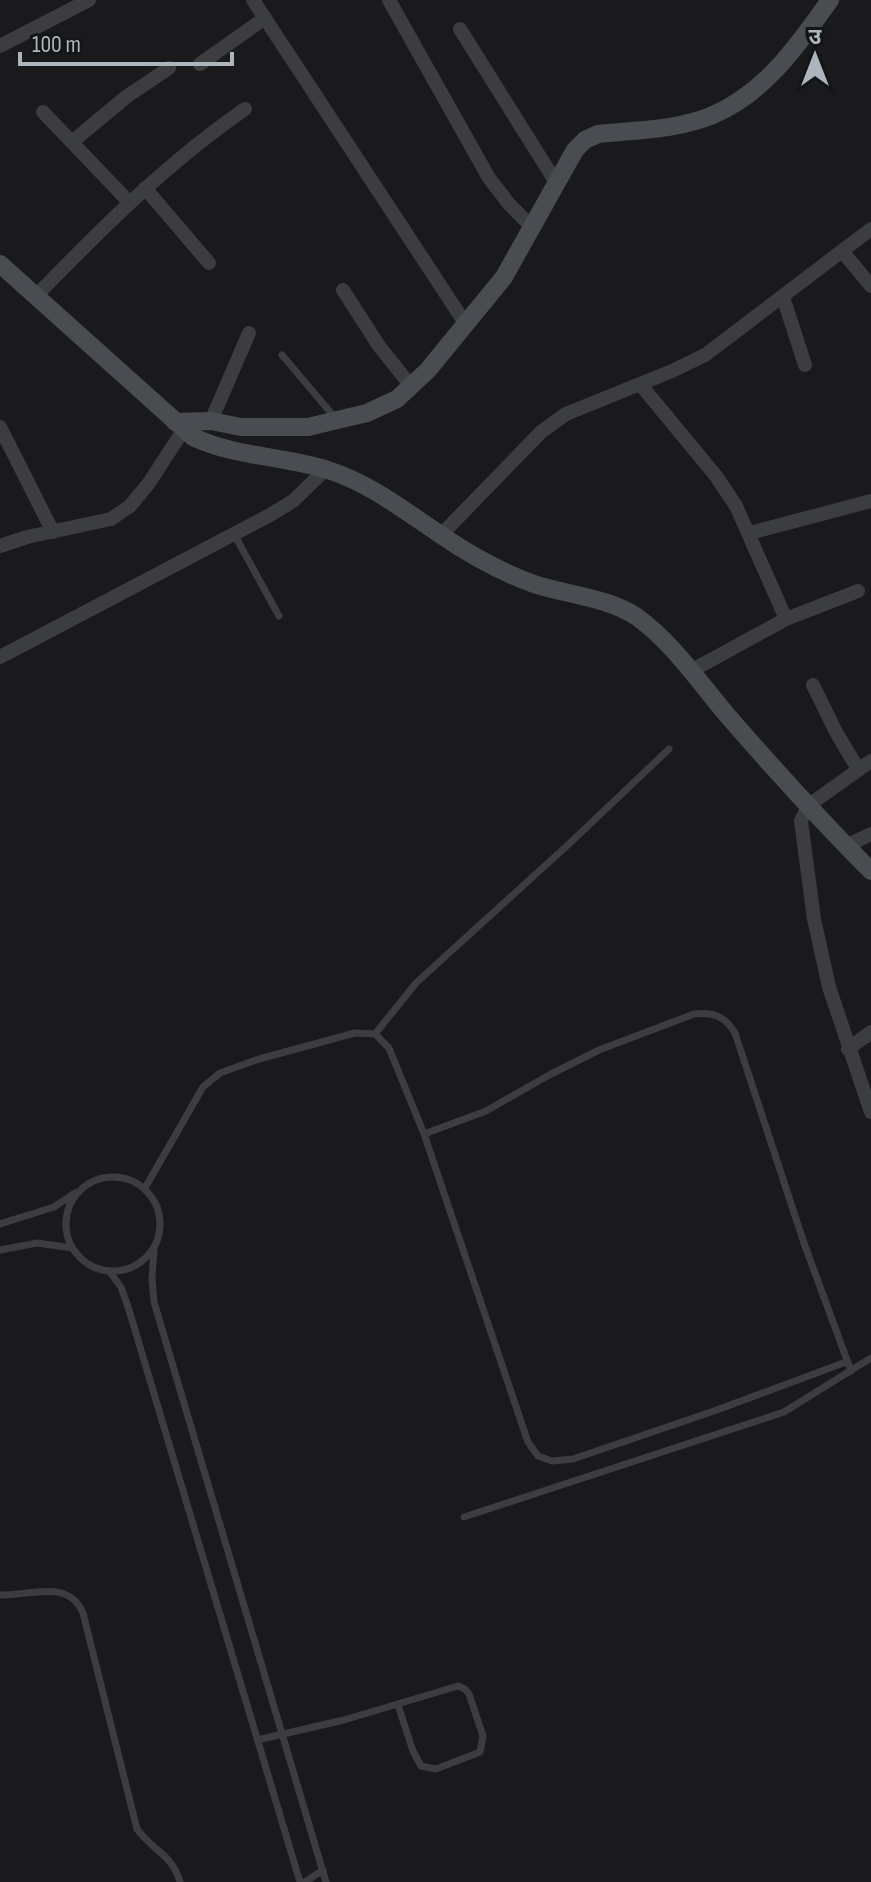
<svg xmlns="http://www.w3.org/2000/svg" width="871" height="1882" font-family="'Sofia Sans Condensed','Noto Sans Devanagari',sans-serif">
<rect width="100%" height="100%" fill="#1a1a1c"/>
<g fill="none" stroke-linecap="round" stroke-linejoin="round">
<path stroke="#3b3d41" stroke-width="7" d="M282,355L337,420
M234,534L279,616
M375,1034L416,983L570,843L669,749
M424,1134L486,1111L551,1074L599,1050L694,1014C713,1012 725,1016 735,1033L804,1243L851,1371
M66 1224a47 47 0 1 1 94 0a47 47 0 1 1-94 0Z
M145,1188L203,1087L220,1073L259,1059L355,1033L375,1034L389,1048L424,1134L528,1442L538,1456L552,1461L573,1459L714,1411L846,1362
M0,1224L54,1207L75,1193
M154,1249L152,1279L154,1302L326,1882
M0,1250L37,1243L72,1248
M109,1271L121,1287L129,1310L300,1882
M464,1517L784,1412L871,1358
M0,1595C31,1596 68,1578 83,1613L137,1829C153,1851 172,1854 180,1882
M257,1740L344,1720L458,1686L465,1689L469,1694L483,1736L480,1752L436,1769L421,1766L413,1751L398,1705
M305,1882L323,1870"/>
<path stroke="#3b3d41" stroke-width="14" d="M253,0L465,323
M389,0L489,178L509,204L533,228
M460,29L557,184
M0,46L89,0
M200,64L265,18
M43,112L129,202
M72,142L126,97L169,68
M145,188L209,263
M842,251L871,286
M343,290L379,346L411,386
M35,297C101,229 167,163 245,109
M783,297L805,365
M640,384L716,476L736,506L786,619
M211,421L249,333
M0,427L53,532
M750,533L871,501
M441,535L541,432L566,414L672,371L705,355L871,229
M0,546L27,537L111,519L130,506L149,483L184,429
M0,657L270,515L293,501L326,469
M691,671L786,619L858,591
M813,685L836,732L858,769
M871,761L809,805L801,821L814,919L829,987L871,1112
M846,846L871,834
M848,1049L871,1032"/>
<path stroke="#494d51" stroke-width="18" d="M0,264L193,437C235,457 284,456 328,470C369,483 402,509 438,533C467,553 500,572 534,584C567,595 607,597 637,617C673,643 699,682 727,715C773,768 821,821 871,871
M175,422L211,421L241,427H308L367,413L397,399L428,370L504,277L575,150L585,140L598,134C635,130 678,130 713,115C766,92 798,45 830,0"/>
</g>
<g transform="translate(815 56)" stroke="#141517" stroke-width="6" paint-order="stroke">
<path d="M0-6L14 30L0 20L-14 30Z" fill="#acb5bb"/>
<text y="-12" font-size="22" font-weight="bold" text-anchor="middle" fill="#acb5bb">उ</text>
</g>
<path d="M20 52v12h212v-12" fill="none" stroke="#acb5bb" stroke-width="4"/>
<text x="32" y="52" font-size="24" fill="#acb5bb" stroke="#141517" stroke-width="6" paint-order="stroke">100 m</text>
</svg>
